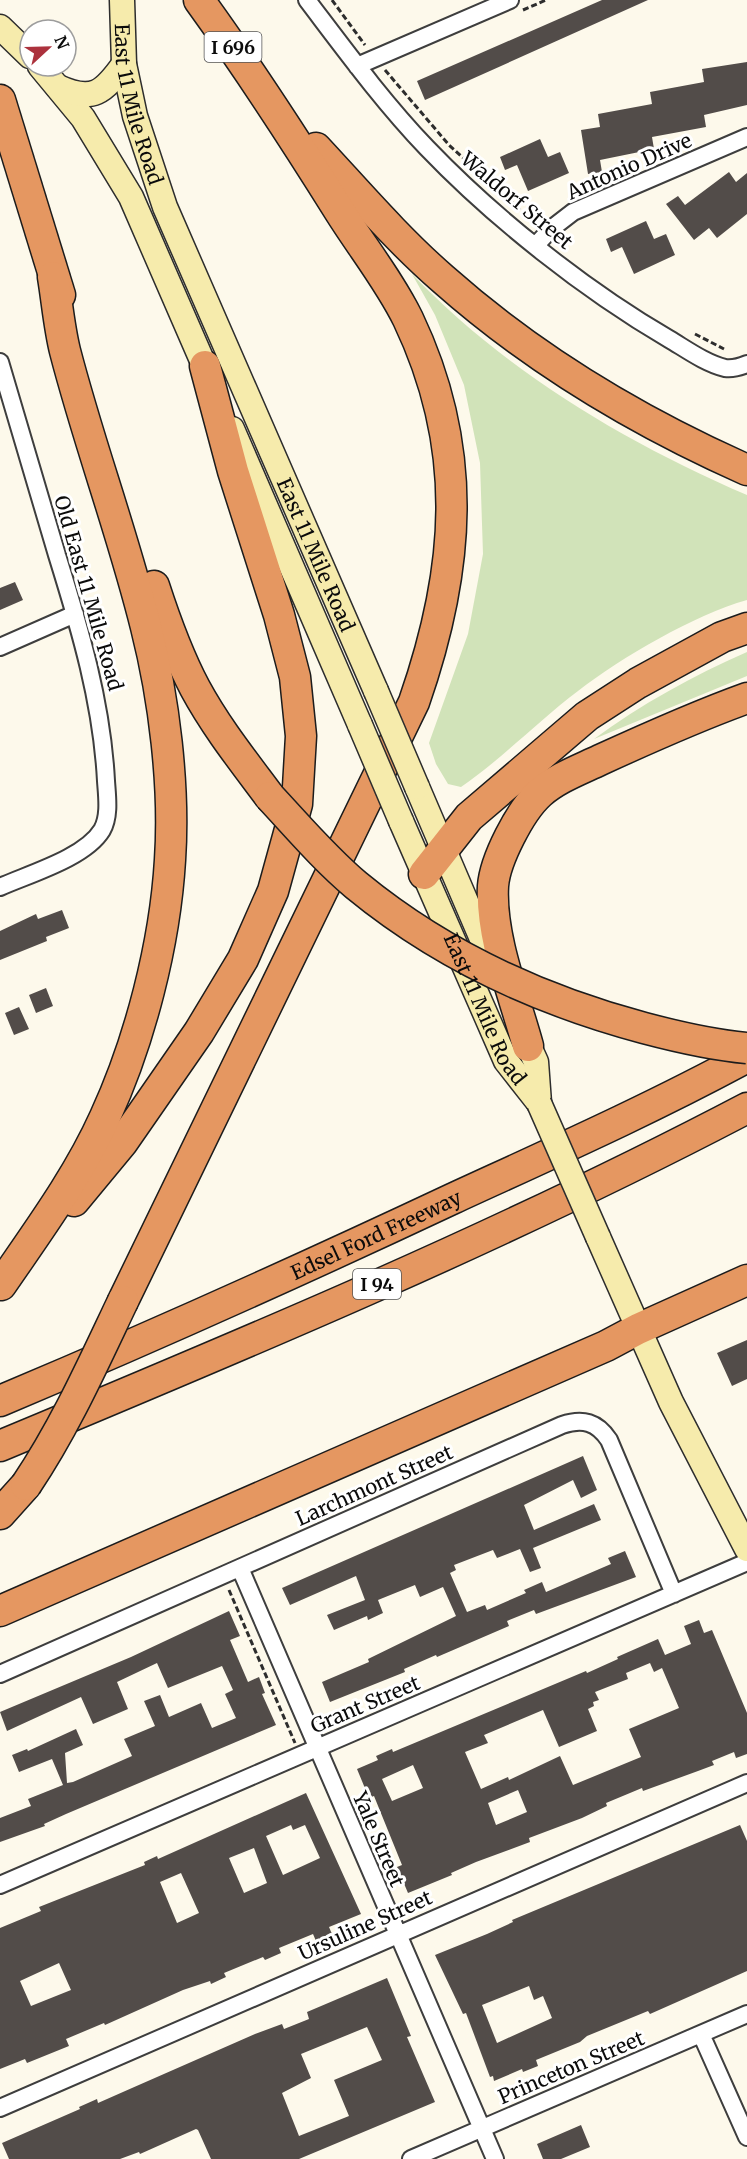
<svg xmlns="http://www.w3.org/2000/svg" width="747" height="2159" font-family="Merriweather,serif">
<rect width="100%" height="100%" fill="#fdf9eb"/>
<path fill="#d1e3b9" d="M412,274C505,371 624,442 747,495V600C694,615 622,657 578,691C537,722 503,758 461,787L448,784L436,764L429,743L468,634L483,554L480,463L464,385L435,315Z
M747,652V676L594,739C640,705 694,675 747,652Z"/>
<path fill="#524c49" fill-rule="evenodd" d="M602,0H648L425,100L417,81Z
M747,62V105L704,115L706,127L652,137L654,149L600,160L602,172L588,174L581,130L600,127L598,114L652,104L650,92L704,82L702,69Z
M540,139L548,157L560,152L569,173L528,191L517,165L505,170L500,157Z
M729,172L736,182L747,173V214L717,238L709,228L694,240L666,204L678,196L685,205Z
M646,221L654,239L666,234L675,255L634,274L622,247L611,252L606,239Z
M15,582L23,600L0,610V588Z
M62,910L69,928L46,937L47,941L0,960V931L36,914L38,919Z
M46,988L53,1006L36,1013L29,995Z
M19,1007L29,1029L14,1035L5,1013Z
M747,1340V1379L732,1386L717,1353Z
M583,1456L597,1490L581,1498L573,1480L524,1505L534,1530L594,1504L601,1520L533,1548L541,1568L530,1572L520,1549L497,1558L493,1550L454,1565L456,1570L450,1573L467,1612L485,1605L487,1610L526,1593L524,1590L542,1582L546,1592L611,1564L608,1558L625,1551L636,1577L536,1614L534,1610L507,1621L509,1626L437,1657L436,1655L404,1669L405,1672L330,1702L322,1682L369,1662L368,1659L456,1616L443,1587L420,1597L415,1585L378,1600L383,1613L368,1620L367,1616L334,1630L327,1615L365,1600L356,1576L290,1605L282,1588Z
M229,1611L240,1636L230,1640L248,1682L259,1677L265,1693L262,1694L276,1725L66,1814L44,1824L45,1826L0,1842V1818L31,1806L28,1799L63,1785L52,1759L19,1772L12,1755L27,1749L28,1751L76,1729L83,1745L65,1753L67,1783L73,1782L132,1756L124,1739L155,1726L144,1701L160,1695L169,1717L201,1703L212,1728L236,1718L225,1694L233,1690L222,1666L168,1688L157,1663L117,1682L128,1709L93,1724L81,1697L7,1731L0,1712L131,1657Z
M699,1620L704,1633L712,1630L747,1713V1754L736,1758L734,1752L712,1761L714,1765L698,1771L643,1791L642,1788L606,1803L607,1806L582,1818L529,1838L530,1842L476,1862L451,1873L452,1875L408,1893L397,1867L402,1865L374,1796L369,1798L357,1769L378,1760L376,1756L392,1749L393,1752L586,1671L587,1673L618,1659L617,1657L658,1639L665,1655L691,1644L684,1626ZM650,1663L654,1672L662,1668L679,1708L629,1729L641,1757L573,1785L560,1756L509,1780L508,1777L481,1789L465,1752L488,1743L484,1735L543,1710L559,1747L597,1731L588,1709L594,1706L593,1702L599,1700L595,1692L628,1679L626,1673ZM413,1765L423,1788L392,1801L382,1779ZM518,1790L527,1812L496,1825L488,1803Z
M306,1793L361,1914L329,1927L332,1934L316,1941L313,1934L279,1948L281,1953L265,1960L263,1957L224,1973L226,1977L211,1984L210,1981L183,1990L105,2025L104,2023L66,2039L69,2046L27,2063L25,2059L0,2069V1928L41,1911L39,1907L145,1865L144,1862L157,1856L158,1859ZM291,1825L293,1830L305,1825L320,1858L283,1875L266,1836ZM254,1848L267,1883L244,1893L229,1858ZM181,1873L199,1913L177,1923L160,1882ZM59,1963L71,1990L31,2006L20,1981Z
M740,1825L747,1841V1971L650,2014L648,2011L587,2036L580,2042L536,2060L538,2066L523,2072L522,2069L494,2081L493,2076L490,2077L466,2013L463,2014L435,1955L487,1934L513,1922L512,1920ZM529,1986L534,2000L543,1996L552,2018L497,2043L482,2005Z
M387,1978L411,2036L407,2037L435,2102L299,2159H211L198,2130L196,2129L140,2154L139,2152L120,2159H9L2,2143L80,2109L79,2107L97,2099L98,2103L132,2088L255,2034L282,2024L284,2029L309,2019L307,2012ZM367,2027L382,2060L334,2080L349,2116L299,2136L282,2093L311,2078L301,2054Z
M581,2125L590,2147L561,2159H543L537,2144Z"/>
<g fill="none" stroke-linecap="round" stroke-linejoin="round">
<defs>
<path id="street" d="M307,0C345,50 383,102 427,148C494,218 585,290 669,339C686,349 705,363 725,368C733,369 740,367 747,364
M357,66L510,0
M536,245L551,229L573,212L747,137
M0,362C19,427 38,491 57,555C80,629 102,703 106,781C107,796 110,816 102,830C85,858 29,874 0,887
M0,647L75,614
M240,1568L495,2159
M0,1674L562,1425C583,1418 597,1422 609,1440L674,1594
M0,1885L747,1562
M701,2034L747,2137
M0,2108L747,1783
M411,2159L747,2014"/>
<g id="secondary">
<path id="s1" d="M122,0L124,64L135,116L165,207L376,691"/>
<path d="M0,27L30,56"/>
<path d="M40,66L83,118L131,197L211,381"/>
<path d="M58,87C93,103 104,92 124,64"/>
<path d="M232,429L360,725"/>
<path d="M417,787L497,974"/>
<path id="s2" d="M401,821L506,1061L539,1103"/>
<path d="M522,1031L536,1062L539,1103"/>
<path d="M598,1237L671,1402L747,1549"/>
</g>
<g id="highway">
<path d="M0,100L60,295"/>
<path d="M316,148C357,192 397,239 443,279C532,358 639,422 747,470"/>
<path d="M154,586C165,620 178,656 195,688C216,727 244,762 270,797"/>
<path d="M424,874L469,817L587,716L638,683L722,637L747,628"/>
<path d="M528,1046C515,998 490,937 493,886C495,860 520,811 540,793C557,778 579,770 600,760C648,738 697,716 747,698"/>
<path d="M74,1201L122,1143L199,1032L243,959L273,891L297,804L301,736L295,677L279,615L233,471L205,366"/>
<path d="M1,1285C38,1231 78,1177 105,1117C140,1041 165,944 170,860C175,786 164,698 146,627C123,534 89,444 65,351C59,327 57,301 53,277"/>
<path d="M123,1301L414,702C460,570 470,449 408,319C390,282 362,247 340,212C295,140 249,69 199,0"/>
<path id="s3" d="M0,1401C152,1337 303,1269 452,1199C552,1153 651,1109 747,1057"/>
<path d="M0,1446C252,1341 505,1235 747,1108"/>
<path d="M0,1514L26,1485"/>
<path d="M0,1611L606,1346L638,1329L747,1280"/>
</g>
</defs>
<use href="#street" stroke="#3e3e3e" stroke-width="20"/>
<use href="#secondary" stroke="#2d2d2d" stroke-width="27"/>
<use href="#highway" stroke="#1c1c1c" stroke-width="33"/>
<path stroke="#2d2d2d" stroke-width="3" stroke-dasharray="6 3" stroke-linecap="butt" d="M332,0L365,45
M523,10L546,0
M385,70L449,145L530,219
M695,334L724,349
M229,1590L295,1743"/>
<use href="#street" stroke="#fff" stroke-width="16"/>
<use href="#secondary" stroke="#f6ebac" stroke-width="24"/>
<use href="#highway" stroke="#e59761" stroke-width="30"/>
<defs>
<path id="secondary-bridge" d="M376,691L417,787
M360,725L401,821
M539,1103L598,1237"/>
<path id="highway-bridge" d="M270,797C298,827 325,859 356,885C441,955 539,1000 644,1028C678,1037 712,1045 747,1048
M26,1485C65,1427 93,1364 123,1301"/>
</defs>
<use href="#secondary-bridge" stroke="#2d2d2d" stroke-width="27" stroke-linecap="butt"/>
<use href="#highway-bridge" stroke="#1c1c1c" stroke-width="33" stroke-linecap="butt"/>
<use href="#secondary-bridge" stroke="#f6ebac" stroke-width="24"/>
<use href="#highway-bridge" stroke="#e59761" stroke-width="30"/>
</g>
<g text-anchor="middle" dominant-baseline="central" stroke-width="6" stroke-linejoin="round" paint-order="stroke">
<g fill="#fff" stroke="#545454" stroke-width="1.5">
<rect x="204.5" y="32" width="57" height="30" rx="4.5"/>
<rect x="353" y="1269" width="48" height="30" rx="4.5"/>
</g>
<g font-size="18" font-weight="bold" fill="#0b0b0b">
<text x="233" y="47">I 696</text>
<text x="377" y="1284">I 94</text>
</g>
<g font-size="20" fill="#0b0b0b" stroke="#fff">
<text stroke="none"><textPath href="#s1" startOffset="106">East 11 Mile Road</textPath></text>
<text transform="translate(629 166) rotate(-24)">Antonio Drive</text>
<text transform="translate(517 200) rotate(40)">Waldorf Street</text>
<text stroke="none"><textPath href="#s1" startOffset="592">East 11 Mile Road</textPath></text>
<text transform="translate(89 593) rotate(74)">Old East 11 Mile Road</text>
<text stroke="none"><textPath href="#s2" startOffset="206">East 11 Mile Road</textPath></text>
<text stroke="none"><textPath href="#s3" startOffset="411">Edsel Ford Freeway</textPath></text>
<text transform="translate(374 1485) rotate(-24)">Larchmont Street</text>
<text transform="translate(365 1704) rotate(-23)">Grant Street</text>
<text transform="translate(379 1839) rotate(67)">Yale Street</text>
<text transform="translate(365 1925) rotate(-24)">Ursuline Street</text>
<text transform="translate(571 2067) rotate(-23)">Princeton Street</text>
</g>
</g>
<g transform="translate(48 48) rotate(68)"><circle r="28" fill="#ffffff" stroke="#9d9d9d" stroke-width="1.5"/>
<path d="M0-4.5L10 22L0 15L-10 22Z" fill="#ac323d"/>
<text y="-9" font-size="16" font-weight="bold" text-anchor="middle" fill="#0b0b0b">N</text>
</g>
</svg>
